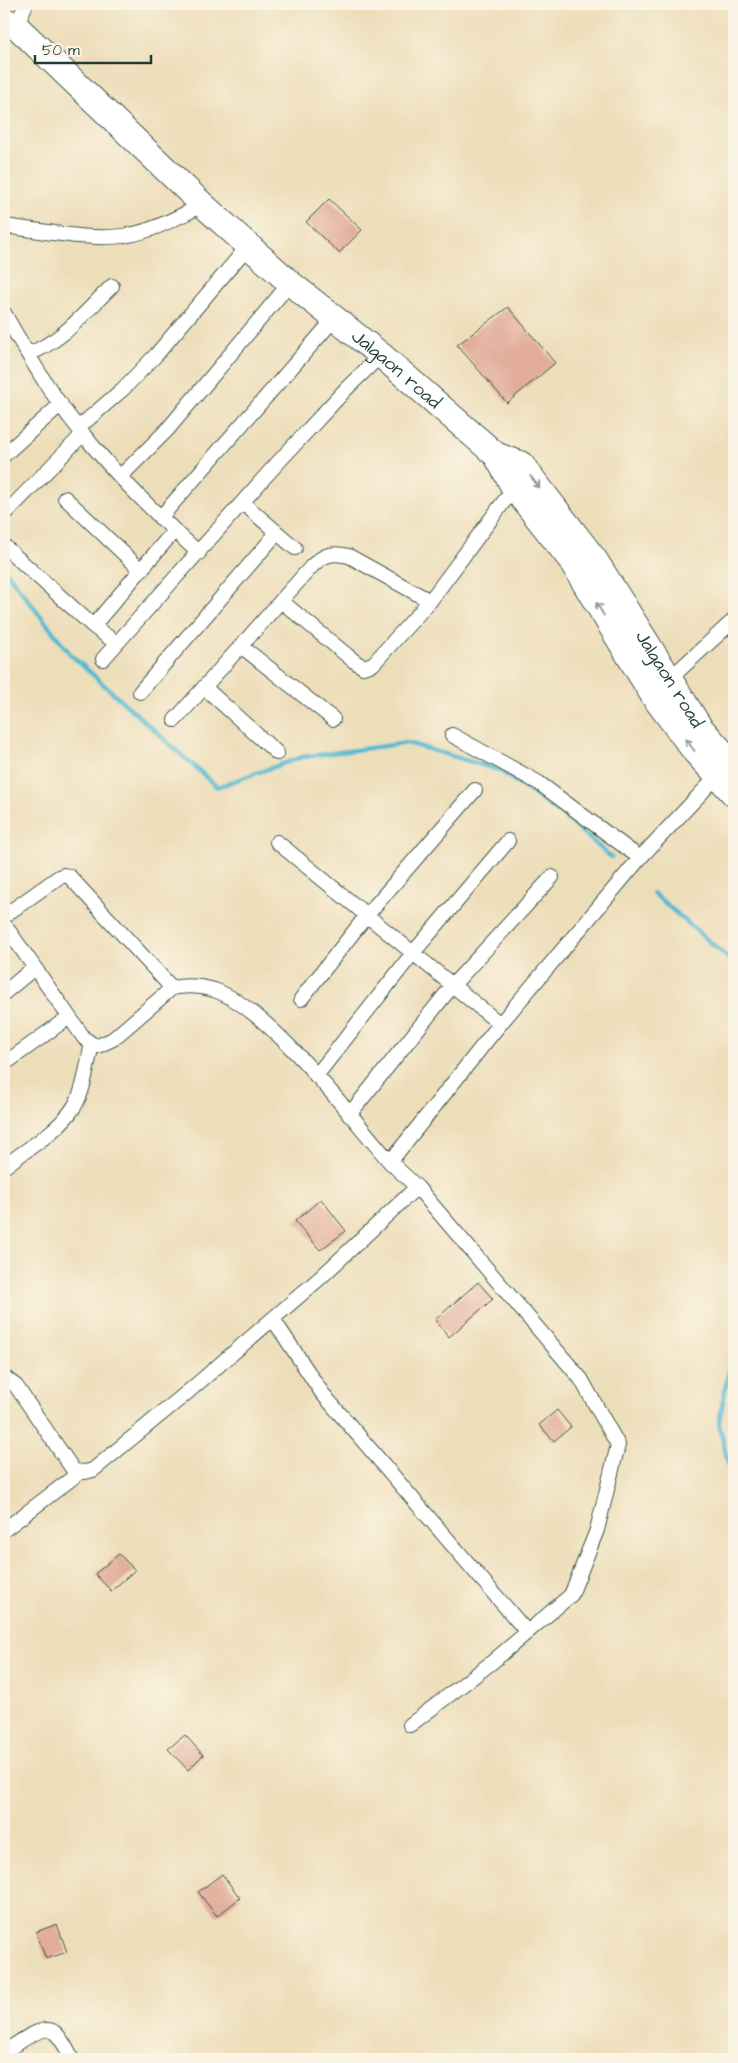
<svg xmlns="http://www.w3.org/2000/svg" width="738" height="2063" font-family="'Architects Daughter',sans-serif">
<rect width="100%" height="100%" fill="#fcf5e5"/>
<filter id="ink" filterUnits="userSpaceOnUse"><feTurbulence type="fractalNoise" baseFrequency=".02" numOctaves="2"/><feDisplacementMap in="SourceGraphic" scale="10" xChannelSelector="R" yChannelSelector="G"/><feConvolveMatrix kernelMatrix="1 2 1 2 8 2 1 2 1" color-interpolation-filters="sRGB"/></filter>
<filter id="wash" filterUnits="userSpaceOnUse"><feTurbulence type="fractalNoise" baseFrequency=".0096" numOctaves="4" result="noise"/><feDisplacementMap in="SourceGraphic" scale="20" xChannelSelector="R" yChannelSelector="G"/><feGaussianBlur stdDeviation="1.12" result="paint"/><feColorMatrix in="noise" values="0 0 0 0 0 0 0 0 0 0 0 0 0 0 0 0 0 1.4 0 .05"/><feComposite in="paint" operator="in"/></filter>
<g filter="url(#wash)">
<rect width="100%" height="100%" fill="#eddeba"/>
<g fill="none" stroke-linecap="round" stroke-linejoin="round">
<path stroke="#53b9d1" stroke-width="4.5" d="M4,569L71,655L217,787L302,757L408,743L499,770L562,815L611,857
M653,893L734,963
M734,1341L719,1423L734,1489"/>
</g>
<g id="blocks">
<path fill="#e2ad9b" d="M329,199L362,230L339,253L306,222Z
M508,307L555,363L507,403L457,345Z
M321,1199L346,1231L320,1250L295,1221Z
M478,1282L493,1299L449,1337L435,1320Z
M557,1410L571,1427L554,1441L539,1425Z
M119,1554L135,1570L111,1591L95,1574Z
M185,1735L203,1755L188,1770L168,1749Z
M222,1874L240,1898L217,1916L198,1892Z
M57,1924L67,1952L46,1959L36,1932Z"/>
</g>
</g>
<g filter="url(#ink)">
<use href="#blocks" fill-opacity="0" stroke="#3e5548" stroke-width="1"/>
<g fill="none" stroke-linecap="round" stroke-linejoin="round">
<defs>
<path id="street" d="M16,26L26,4
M4,226C42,230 89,242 128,235C154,231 179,216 203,205
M4,313C27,353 50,394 79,429C115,475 156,514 199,553
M28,354C62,342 86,311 112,286
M78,428L123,389L156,355L249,245
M4,455L61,404
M120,477L168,429L290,283
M65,498L141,570
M243,503L295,548
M4,515L83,434
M160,518L335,318
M4,546L93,626L116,643
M281,601L354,661L363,667L373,664L430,601L514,488
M93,626L174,531
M241,646L333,719
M103,659L272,469L346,389L381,355
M666,682L734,620
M204,687L277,753
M140,692L276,534
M175,720L312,566C324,554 333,552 349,556L430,601
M452,735L539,783L640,858
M277,842L500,1024L640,858L722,771
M4,916L59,877L64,875L70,877L172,988
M4,924L84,1038L92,1044L98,1046L113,1039L172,988C186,985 200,986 214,990C269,1008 351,1117 390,1162
M4,993L34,968
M301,999L367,915L475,790
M4,1064L69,1017
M316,1076L413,953L508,841
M349,1115L453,985L552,877
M4,1167C27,1148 57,1133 74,1107C85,1089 87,1064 92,1044
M273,1319L322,1393L527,1632
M4,1377L16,1386L74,1471L85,1472L93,1470L189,1391L320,1278L417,1187
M4,1530L79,1473
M410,1725L491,1663L571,1595L597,1530L618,1445L581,1379L417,1187L390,1162L500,1024
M4,2052C14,2046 43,2023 54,2032C62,2038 67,2050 72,2059"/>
<g id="highway">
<path id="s1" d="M4,20L16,26L203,205L290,283L381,355L496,455L521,464L595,560L699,726L734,765"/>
<path d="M496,455L514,488L570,559L654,697L696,753L734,794"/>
</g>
</defs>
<use href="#street" stroke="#3e5548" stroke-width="16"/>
<use href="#highway" stroke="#3e5548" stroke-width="27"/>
<use href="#street" stroke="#fff" stroke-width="14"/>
<use href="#highway" stroke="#fff" stroke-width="25"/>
</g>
<defs><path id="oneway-shaft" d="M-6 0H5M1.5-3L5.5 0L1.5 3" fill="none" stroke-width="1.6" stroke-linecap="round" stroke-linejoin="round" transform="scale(1.25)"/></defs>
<g stroke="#8f9e9a">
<use href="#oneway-shaft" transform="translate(535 482) rotate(52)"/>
<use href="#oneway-shaft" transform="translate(600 609) rotate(-121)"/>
<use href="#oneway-shaft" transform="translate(690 745) rotate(-127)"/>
</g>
</g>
<g text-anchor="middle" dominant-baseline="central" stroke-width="4" stroke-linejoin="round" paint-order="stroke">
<g font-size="19" fill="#1f3d34" stroke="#fcf5e5">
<text stroke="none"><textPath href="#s1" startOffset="526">Jalgaon road</textPath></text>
<text stroke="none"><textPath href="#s1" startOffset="946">Jalgaon road</textPath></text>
</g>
</g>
<rect width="738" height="2063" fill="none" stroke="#fcf5e5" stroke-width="20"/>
<path d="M35 55v8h116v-8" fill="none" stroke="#1f3d34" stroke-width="2.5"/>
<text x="42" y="55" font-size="15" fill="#1f3d34" stroke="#fcf5e5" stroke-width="4" paint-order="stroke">50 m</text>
</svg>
